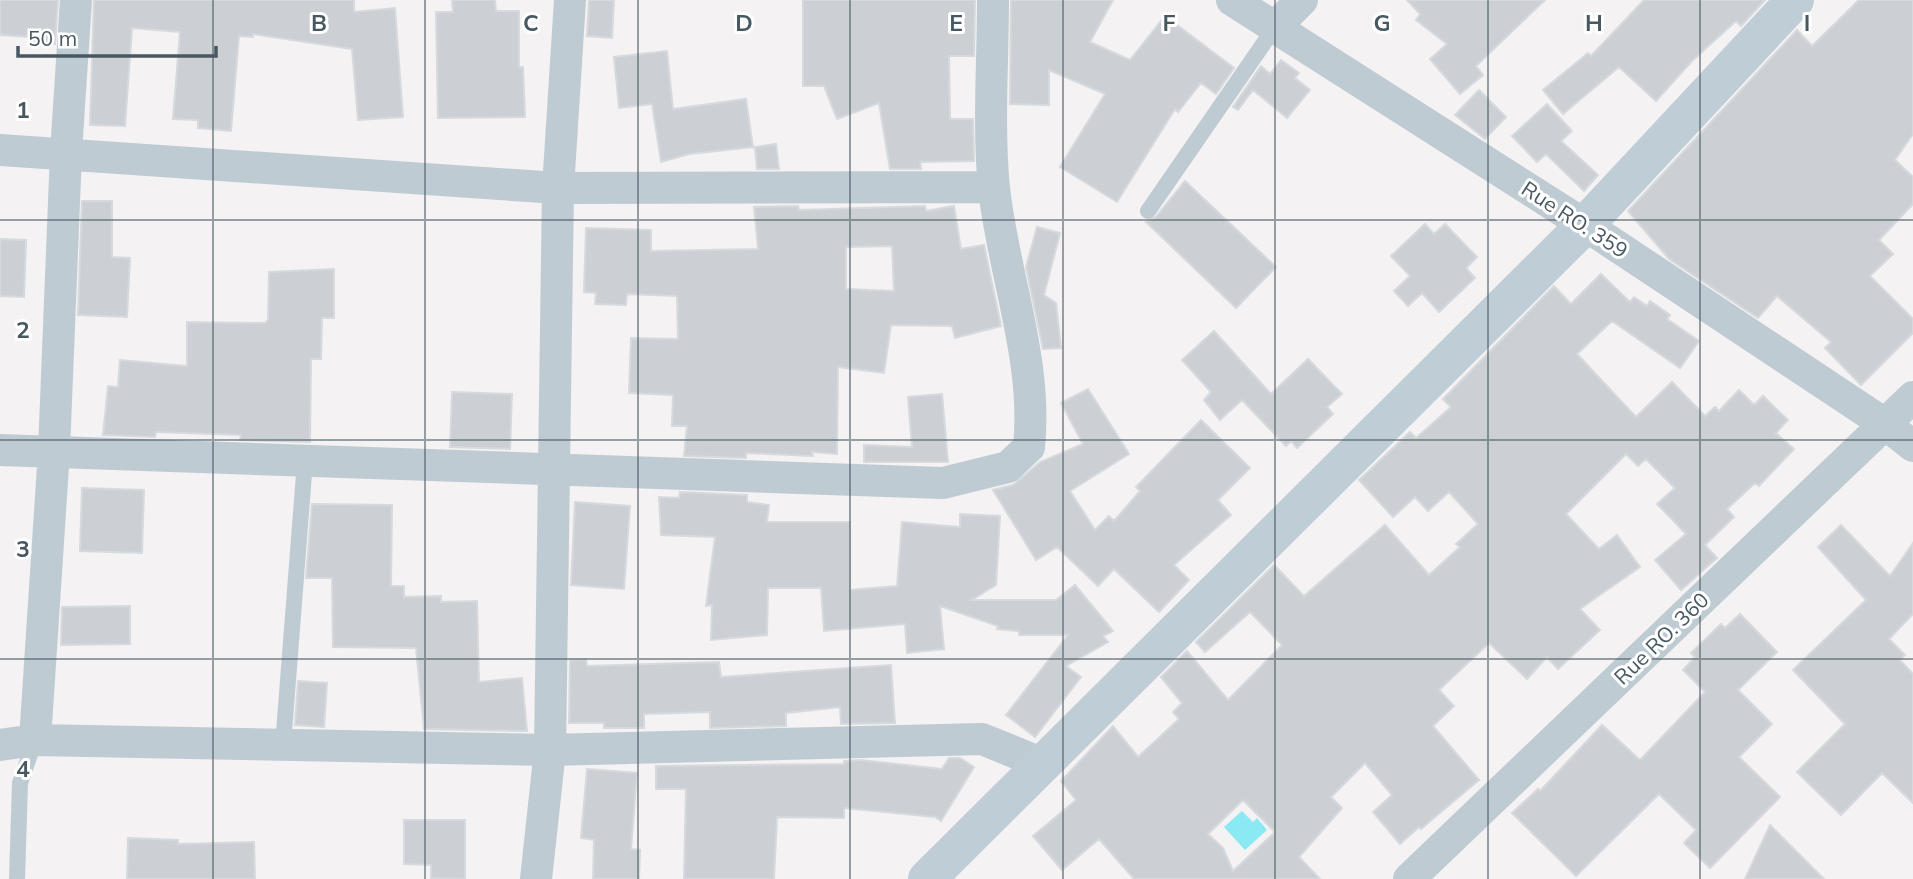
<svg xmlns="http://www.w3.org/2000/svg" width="1913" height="879" font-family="Mulish,sans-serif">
<rect width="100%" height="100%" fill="#f4f2f2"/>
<path fill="#8ae9f2" d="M1242,811L1253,822L1257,818L1267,830L1245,850L1224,827Z"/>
<path fill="#ccd0d4" stroke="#d6d9dd" stroke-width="2" fill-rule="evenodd" d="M0,0H58L55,44L31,43V37L0,35Z
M94,0H354V12L395,8L403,117L358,120L352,49L253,34V37L239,36L231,131L198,128V120L173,119L180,32L132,28L125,126L90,125Z
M452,0H495L496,11H519V67H523L525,117L438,118L436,12H453Z
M589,0H614L612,38L587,36Z
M803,0H975L974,56H949L950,119H973L974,161L920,162L921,169H890L879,103L837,119L824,86H803Z
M1011,0H1113L1090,42L1130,60L1165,16L1234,68L1216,94L1201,83L1178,112L1175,109L1117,202L1060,167L1105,94L1049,70V105L1010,104Z
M1407,0H1545L1476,66L1483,75L1460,94L1430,59L1447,44L1416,20L1420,14Z
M1644,0H1765L1741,26L1736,21L1692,61L1656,101L1619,67L1563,114L1543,90L1588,53L1591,56Z
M1859,0H1913V134L1895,160L1913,177V204L1879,240L1893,254L1870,276L1913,319V333L1861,385L1825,348L1831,342L1777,296L1758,318L1669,259L1628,211L1797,30L1812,46Z
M667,51L673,109L746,99L753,147L689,154L661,162L652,104L619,108L614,57Z
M1281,60L1299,73L1295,78L1310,90L1287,118L1253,90L1238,110L1233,107L1261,66L1270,74Z
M1479,90L1506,117L1485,139L1455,115Z
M1547,104L1572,131L1561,141L1598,175L1584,191L1546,154L1537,162L1512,136Z
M776,144L779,169H757L755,147Z
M1185,181L1276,267L1236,308L1146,222L1156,217Z
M82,201H112V257L130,258L127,317L78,315Z
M798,206L799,210L925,206L926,211L954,206L961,249L984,245L1001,326L955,338L952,326L891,325L884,373L838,367L837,454L812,452L813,456L746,453V458L684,456L687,426H672L673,395L629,393L631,338L678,339L677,296L627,294L626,305L595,304L596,293L584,292L586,228L651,230V251L758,249L754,207ZM892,246L894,291L846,289V247Z
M1425,224L1434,234L1445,224L1477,257L1466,268L1475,278L1439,312L1422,293L1408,306L1394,291L1410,276L1391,256Z
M1037,227L1060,233L1044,295L1056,303L1061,348L1043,349L1026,267Z
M0,239L26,240L24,297L0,296Z
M334,269V318H322L321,359H311L310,442L240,440L241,435L156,432L155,437L103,435L108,386L118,387L120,360L187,366V322L265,323L268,320L269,272Z
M1601,274L1630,302L1634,297L1647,306L1650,301L1670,315L1667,319L1699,341L1680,368L1612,321L1577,354L1636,417L1672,382L1705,416L1715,407L1719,411L1739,390L1754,405L1763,396L1788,420L1776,433L1794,449L1759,486L1755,483L1727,509L1734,517L1705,545L1717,558L1681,590L1655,560L1686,534L1657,504L1675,488L1646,459L1638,466L1626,454L1566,514L1599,549L1617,535L1640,567L1580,609L1600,630L1558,669L1547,657L1527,679L1489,643L1439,690L1454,706L1433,726L1479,780L1421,829L1419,827L1400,844L1373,812L1392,795L1365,763L1331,797L1342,808L1299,857L1320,879H1134L1099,839L1062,870L1033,836L1076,800L1061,781L1113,726L1138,757L1179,719L1173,712L1182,703L1161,677L1187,651L1228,700L1282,645L1250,612L1205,652L1196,642L1274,565L1304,596L1385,525L1429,575L1460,547L1456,544L1478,524L1449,492L1428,511L1415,497L1393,517L1359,480L1410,432L1416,438L1451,407L1443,399L1554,286L1571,304ZM1243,800L1275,832L1233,871L1223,848L1208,834Z
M1214,331L1271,394L1308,359L1342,394L1327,407L1333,414L1297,448L1291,441L1286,446L1242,400L1220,420L1204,400L1211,392L1182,360Z
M1088,389L1129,454L1070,491L1095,530L1109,516L1114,521L1140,491L1136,487L1201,420L1250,468L1218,500L1231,515L1174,565L1189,580L1159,612L1114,569L1098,586L1057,547L1036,560L993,490L1013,485L1040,462L1083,444L1061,403Z
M452,392L512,394L510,449L450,447Z
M942,394L948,462H864V445L912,447L908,397Z
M82,488L144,490L142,553L80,551Z
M680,492L747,495V502L769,505L767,522H850V590L897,586L902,522L960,527V514L1000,516L996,585L972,600H1056L1075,585L1113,631L1103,636L1108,642L1066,666L1081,677L1035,737L1006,715L1068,635H1019V631L997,629L998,626L940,606L944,649L907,653L905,624L824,631L821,588H768L767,635L711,640L712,605L706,606L715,537L661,535L659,497L679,498Z
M575,502L630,506L624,589L571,585Z
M312,504L392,505L391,586H404V597L441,596V602L477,601L479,682L522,678L527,731L424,729L416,648L333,647L332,578H306Z
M1841,525L1890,576L1913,543V614L1889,639L1905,655L1900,660L1913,674V803L1882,773L1841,815L1797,772L1845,724L1793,670L1866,600L1818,547Z
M130,606V644L61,645L62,607Z
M1740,614L1777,652L1738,690L1772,724L1739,757L1780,797L1710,868L1684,843L1696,830L1659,794L1576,876L1512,813L1538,789L1540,791L1602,725L1640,760L1705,692L1683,670L1695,657L1691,653L1721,624L1725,628Z
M586,659L587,666L719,662L721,677L891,665L895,723L841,724L840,707L786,713V726L710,728V712L644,714V728H604V723H569L570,660Z
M298,681L327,683L324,727L295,725Z
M949,758H960L974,767L941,821L935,817L844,808V818L777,817L774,879H684L686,789H656V766L844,764V761L861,760L942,769Z
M587,769L637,773L631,849L640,850L639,879H593L594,840L581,838Z
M404,820H465V879L431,878V865L404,864Z
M1770,825L1824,879H1745Z
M128,838L178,840V844L254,842L255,879H127Z"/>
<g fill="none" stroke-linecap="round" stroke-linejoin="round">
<path stroke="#bfcbd2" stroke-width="16" d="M1148,211L1275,27
M283,745L305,461
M17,879L20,783L35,740"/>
<path stroke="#bfcbd2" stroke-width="32" d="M1232,0L1585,225L1885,424L1913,446
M1275,27L1302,0
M0,150L558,188L994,187
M0,450L943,483L1008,467L1029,447C1038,360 1003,273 994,188C988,126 993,62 993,0
M35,740L54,451L66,152L76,0
M0,745L35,740L550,750L982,739L1041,763
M536,879L550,750L558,188L570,0
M1409,879L1913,397"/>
<path stroke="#bfcdd6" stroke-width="38" d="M927,879L1585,225L1795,0"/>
</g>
<path fill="none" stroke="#485861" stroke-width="2" stroke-opacity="0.55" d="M213,0V879M425,0V879M638,0V879M850,0V879M1063,0V879M1275,0V879M1488,0V879M1700,0V879M0,220H1913M0,440H1913M0,659H1913"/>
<g text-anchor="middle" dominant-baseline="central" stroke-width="6" stroke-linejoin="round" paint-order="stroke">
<g font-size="21" fill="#485861" stroke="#fff">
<text transform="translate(1575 219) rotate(33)">Rue RO. 359</text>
<text transform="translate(1661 638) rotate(-44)">Rue RO. 360</text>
</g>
</g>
<g font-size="23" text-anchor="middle" font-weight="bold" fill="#485861" stroke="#fff" stroke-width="6" stroke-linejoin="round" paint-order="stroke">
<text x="319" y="31">B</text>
<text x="531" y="31">C</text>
<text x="744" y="31">D</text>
<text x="956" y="31">E</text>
<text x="1169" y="31">F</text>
<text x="1382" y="31">G</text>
<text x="1594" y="31">H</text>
<text x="1807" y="31">I</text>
<text x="23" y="118">1</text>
<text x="23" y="338">2</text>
<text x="23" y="557">3</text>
<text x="23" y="777">4</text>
</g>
<path d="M18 46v10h198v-10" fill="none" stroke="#485861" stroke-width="3.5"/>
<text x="28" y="46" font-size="21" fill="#485861" stroke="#ffffff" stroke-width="5" paint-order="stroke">50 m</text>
</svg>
